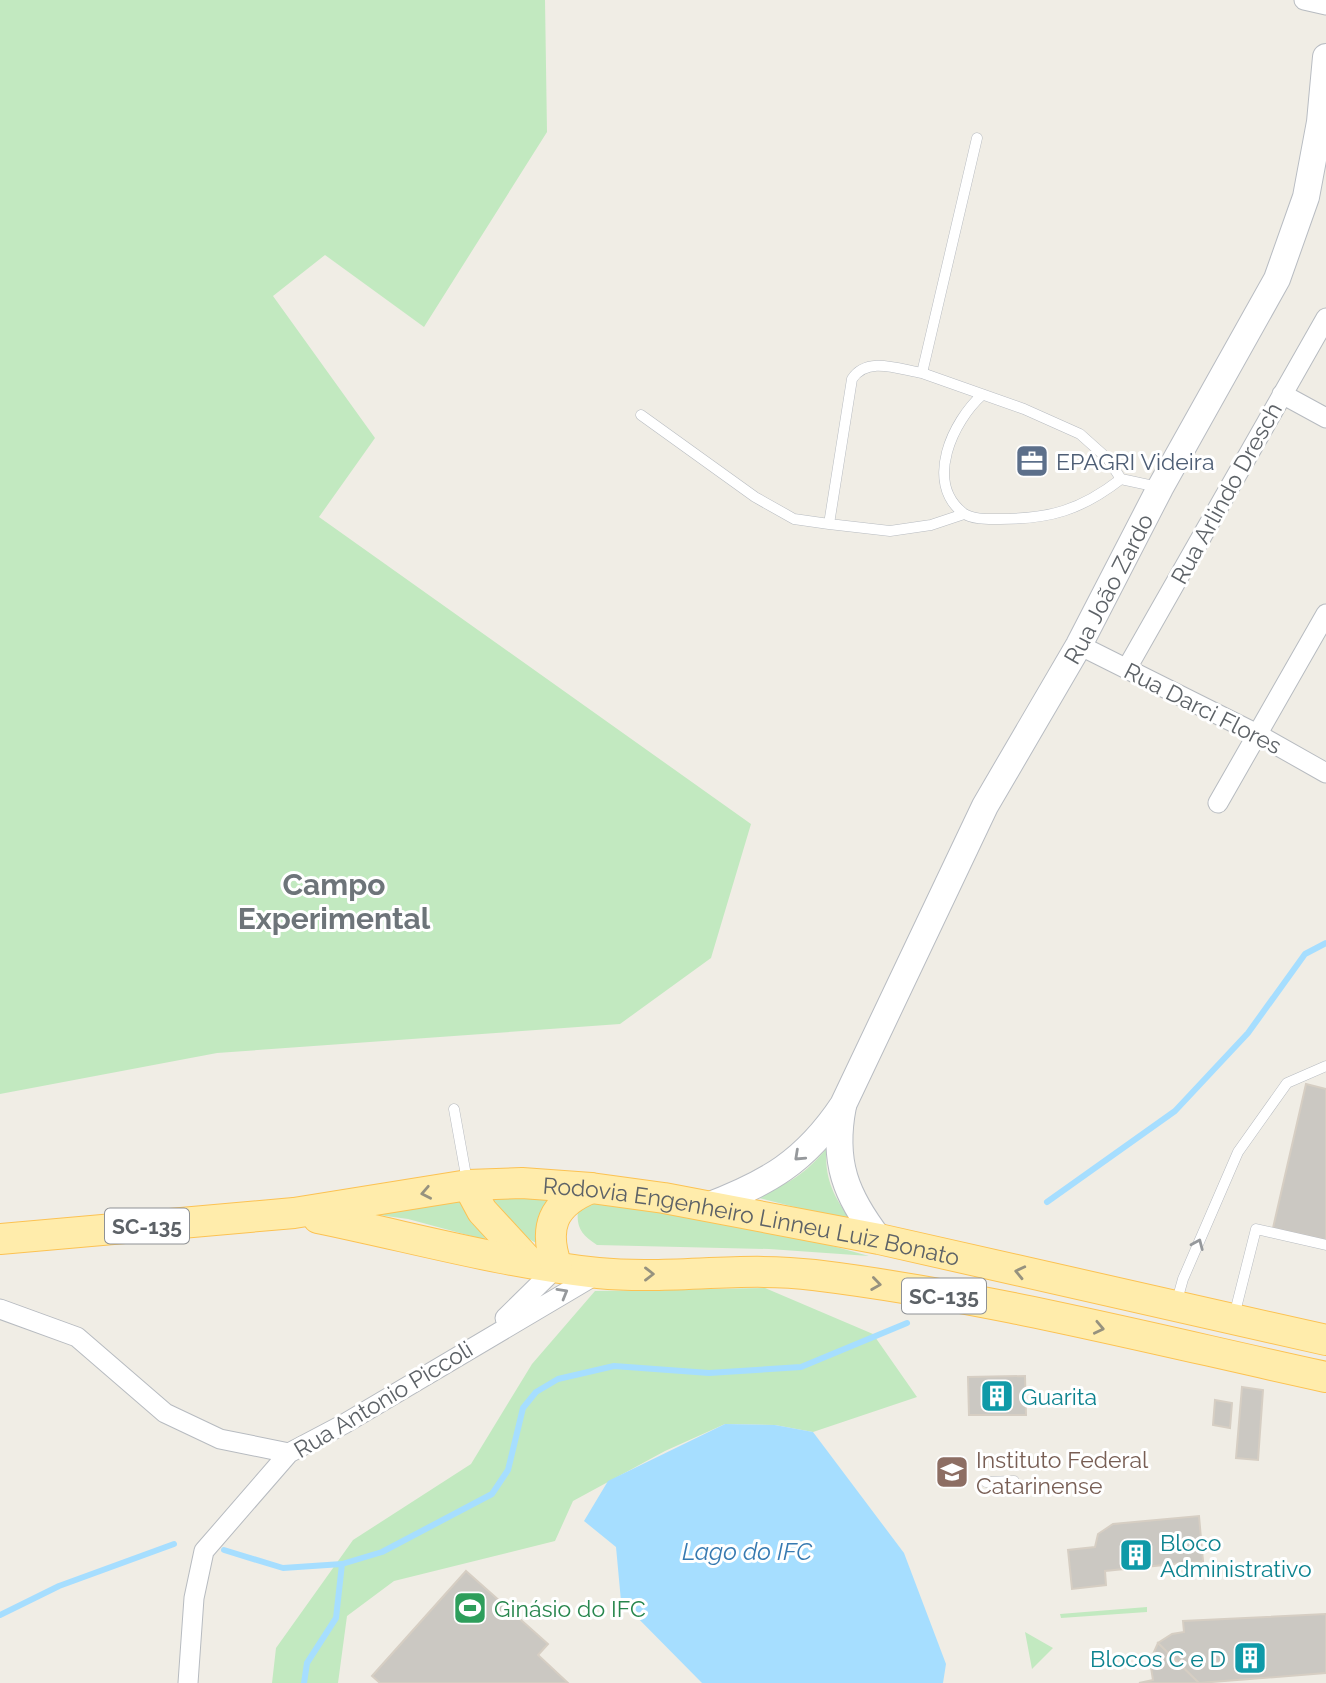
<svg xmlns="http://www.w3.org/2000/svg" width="1326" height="1683" font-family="Raleway,sans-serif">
<rect width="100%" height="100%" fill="#f0ede5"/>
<path fill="#c2e9c0" d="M0,0H545L547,132L424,327L325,255L273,296L375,438L319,517L751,824L711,958L620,1024L217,1053L0,1094Z
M827,1148C823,1176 835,1202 854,1222L751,1196C788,1185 802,1177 827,1148Z
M557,1188L547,1249L509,1228L485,1189Z
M463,1193L486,1240L408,1219L364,1213Z
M594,1194L796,1236L869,1256L769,1249L597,1245C582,1235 576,1228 578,1210Z
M765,1288L873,1334L917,1397L813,1432L775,1425L725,1424L665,1451L573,1501L555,1541L394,1581L347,1616L338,1683H272L276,1648L353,1540L471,1464L532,1364L595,1291Z
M1147,1607V1612L1061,1618L1060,1614Z
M1025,1632L1053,1648L1032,1669Z"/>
<path fill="#a6deff" d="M725,1424L775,1425L813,1432L904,1553L946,1664L943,1683H702L621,1601L616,1547L584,1521L608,1481Z"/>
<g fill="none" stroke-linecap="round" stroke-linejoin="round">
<path stroke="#a6deff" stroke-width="6" d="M1047,1202L1175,1111L1248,1033L1305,954L1326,943
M224,1550L283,1568L342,1564
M0,1615L59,1586L174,1544
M304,1683L307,1663L336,1618L342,1564L382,1552L492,1494L508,1470L523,1408L536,1392L558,1379L614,1366L709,1373L801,1367L907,1323"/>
</g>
<path fill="#cbc8c2" stroke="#d6cec3" stroke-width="2" d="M1306,1084L1326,1089V1240L1273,1228Z
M1025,1376L1026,1415H969L968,1377Z
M1242,1387L1263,1390L1258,1460L1236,1458Z
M1215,1400L1232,1403L1230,1428L1213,1425Z
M1199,1516L1203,1561L1105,1571L1106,1585L1072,1589L1068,1550L1095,1547L1098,1534L1113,1524Z
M466,1571L548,1644L538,1655L568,1683H380L372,1676Z
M1326,1614V1673L1199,1683L1158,1643L1172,1634L1184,1632L1183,1621Z
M1158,1643L1199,1683H1139L1153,1680L1150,1661Z"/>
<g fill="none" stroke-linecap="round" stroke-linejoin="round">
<defs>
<path id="service" d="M977,138L922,373L1024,409L1080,434L1108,459L1121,479L1158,487
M922,373C898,369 867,356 852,379L829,524L890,531L931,525L964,514
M982,395C953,421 924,482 963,513C973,520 989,519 1000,519C1050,519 1081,510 1121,479
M641,415L755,497L794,519L829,524
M454,1109L467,1181
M1176,1304L1183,1279L1238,1152L1287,1083L1326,1066
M1234,1316L1256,1229L1326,1245
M986,1482L1014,1481"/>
<path id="minor" d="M1304,0L1326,5
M1282,394L1326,418
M1079,645L1257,734L1326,773
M1127,668L1326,318
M1218,803L1326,614
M0,1309L77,1337L165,1413L220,1439L289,1453
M505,1318L557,1267
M188,1683L194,1598L204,1551L289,1453L344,1424L599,1273"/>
<g id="secondary">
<path d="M843,1106C832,1162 846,1196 879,1239"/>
<path id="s1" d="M705,1207C768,1183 805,1162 843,1105L985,806L1079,645L1160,488L1277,279L1306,197L1320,122L1326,57"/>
</g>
<g id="primary">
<path d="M468,1185L482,1211L529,1262"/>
<path d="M318,1218C411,1237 503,1263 598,1273C669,1280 742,1266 814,1275C986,1296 1156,1340 1326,1377"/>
<path id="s2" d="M0,1239L294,1213L468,1185L522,1183L591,1188L664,1198L879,1239L1326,1340"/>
<path d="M557,1267C543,1228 552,1204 591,1188"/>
</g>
</defs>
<use href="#service" stroke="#b7bbc0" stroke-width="11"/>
<use href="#minor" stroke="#b7bbc0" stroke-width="21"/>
<use href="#secondary" stroke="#b8bcc2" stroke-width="28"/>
<use href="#primary" stroke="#fcc252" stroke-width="32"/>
<use href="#service" stroke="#fff" stroke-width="10"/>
<use href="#minor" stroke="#fff" stroke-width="19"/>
<use href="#secondary" stroke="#fff" stroke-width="26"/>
<use href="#primary" stroke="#ffecab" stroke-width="30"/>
</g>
<defs><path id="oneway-chevron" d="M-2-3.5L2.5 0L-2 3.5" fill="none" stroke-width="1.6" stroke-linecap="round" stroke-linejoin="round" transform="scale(1.75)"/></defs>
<g stroke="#96999c">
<use href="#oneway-chevron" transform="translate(799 1156) rotate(137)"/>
<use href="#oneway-chevron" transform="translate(1198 1244) rotate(-67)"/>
<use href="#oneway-chevron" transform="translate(563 1293) rotate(-30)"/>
</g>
<g stroke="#96927f">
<use href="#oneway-chevron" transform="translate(426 1193) rotate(169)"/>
<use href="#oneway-chevron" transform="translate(1020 1272) rotate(-167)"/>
<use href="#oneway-chevron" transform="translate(649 1274)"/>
<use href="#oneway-chevron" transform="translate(876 1284) rotate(8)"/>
<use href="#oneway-chevron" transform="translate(1099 1328) rotate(12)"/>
</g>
<defs>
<symbol id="office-square" viewBox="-11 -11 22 22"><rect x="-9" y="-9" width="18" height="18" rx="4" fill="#5c6f8a" stroke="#fff"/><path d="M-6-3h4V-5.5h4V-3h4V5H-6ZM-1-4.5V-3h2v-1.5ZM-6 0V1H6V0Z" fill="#fff"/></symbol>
<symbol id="building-square" viewBox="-11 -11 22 22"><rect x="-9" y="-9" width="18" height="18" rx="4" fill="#0f9aa8" stroke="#fff"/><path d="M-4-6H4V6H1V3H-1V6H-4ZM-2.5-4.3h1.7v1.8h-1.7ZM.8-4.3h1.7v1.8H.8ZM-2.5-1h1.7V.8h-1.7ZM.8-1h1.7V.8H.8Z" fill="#fff"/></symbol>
<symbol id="university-square" viewBox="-11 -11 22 22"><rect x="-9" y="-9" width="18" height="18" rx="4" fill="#8d6e63" stroke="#fff"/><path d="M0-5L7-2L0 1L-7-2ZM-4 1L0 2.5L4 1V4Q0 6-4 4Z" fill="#fff"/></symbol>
<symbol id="stadium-square" viewBox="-11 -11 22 22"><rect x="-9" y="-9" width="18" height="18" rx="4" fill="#2e9e5b" stroke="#fff"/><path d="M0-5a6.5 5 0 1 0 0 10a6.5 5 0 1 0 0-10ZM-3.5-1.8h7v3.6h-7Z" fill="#fff"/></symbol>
</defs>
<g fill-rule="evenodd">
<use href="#office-square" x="1013" y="442" width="38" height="38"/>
<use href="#building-square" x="978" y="1377" width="38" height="38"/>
<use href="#university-square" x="933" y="1453" width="38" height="38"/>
<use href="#building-square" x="1117" y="1536" width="38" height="38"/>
<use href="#stadium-square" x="451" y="1589" width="38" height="38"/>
<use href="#building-square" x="1231" y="1639" width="38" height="38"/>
</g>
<g text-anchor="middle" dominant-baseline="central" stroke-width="6" stroke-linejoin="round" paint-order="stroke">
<g fill="#fff" stroke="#8e9195" stroke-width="2">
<rect x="105" y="1208.5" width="84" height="35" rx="5"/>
<rect x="902" y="1278.5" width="84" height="35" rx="5"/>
</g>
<g font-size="21" font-weight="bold" fill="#5d6267">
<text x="147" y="1226">SC-135</text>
<text x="944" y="1296">SC-135</text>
</g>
<g font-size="23" fill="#4e5e75" stroke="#fff" text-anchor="start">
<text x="1056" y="461">EPAGRI Videira</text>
</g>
<g font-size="23" fill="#5d6267" stroke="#fff">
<text transform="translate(1226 493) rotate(-61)">Rua Arlindo Dresch</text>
<text stroke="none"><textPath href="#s1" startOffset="756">Rua João Zardo</textPath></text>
<text transform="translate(1203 708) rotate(27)">Rua Darci Flores</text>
<text stroke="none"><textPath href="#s2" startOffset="758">Rodovia Engenheiro Linneu Luiz Bonato</textPath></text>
<text transform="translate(383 1399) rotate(-31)">Rua Antonio Piccoli</text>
</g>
<g font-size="23" fill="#0d838f" stroke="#fff" text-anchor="start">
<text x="1021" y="1396">Guarita</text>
<text x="1160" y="1542">Bloco<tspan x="1160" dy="26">Administrativo</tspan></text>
<text x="1226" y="1658" text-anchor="end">Blocos C e D</text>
</g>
<g font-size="23" fill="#785e54" stroke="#fff" text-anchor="start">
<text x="976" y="1459">Instituto Federal<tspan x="976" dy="26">Catarinense</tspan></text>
</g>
<g font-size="23" fill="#27864d" stroke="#fff" text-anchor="start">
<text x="494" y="1608">Ginásio do IFC</text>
</g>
<g font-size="24" font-style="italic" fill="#377ab1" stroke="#fff">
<text x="747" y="1551">Lago do IFC</text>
</g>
<g font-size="30" font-weight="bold" fill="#6d7479" stroke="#fff">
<text x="334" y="884">Campo<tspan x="334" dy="34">Experimental</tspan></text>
</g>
</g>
</svg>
